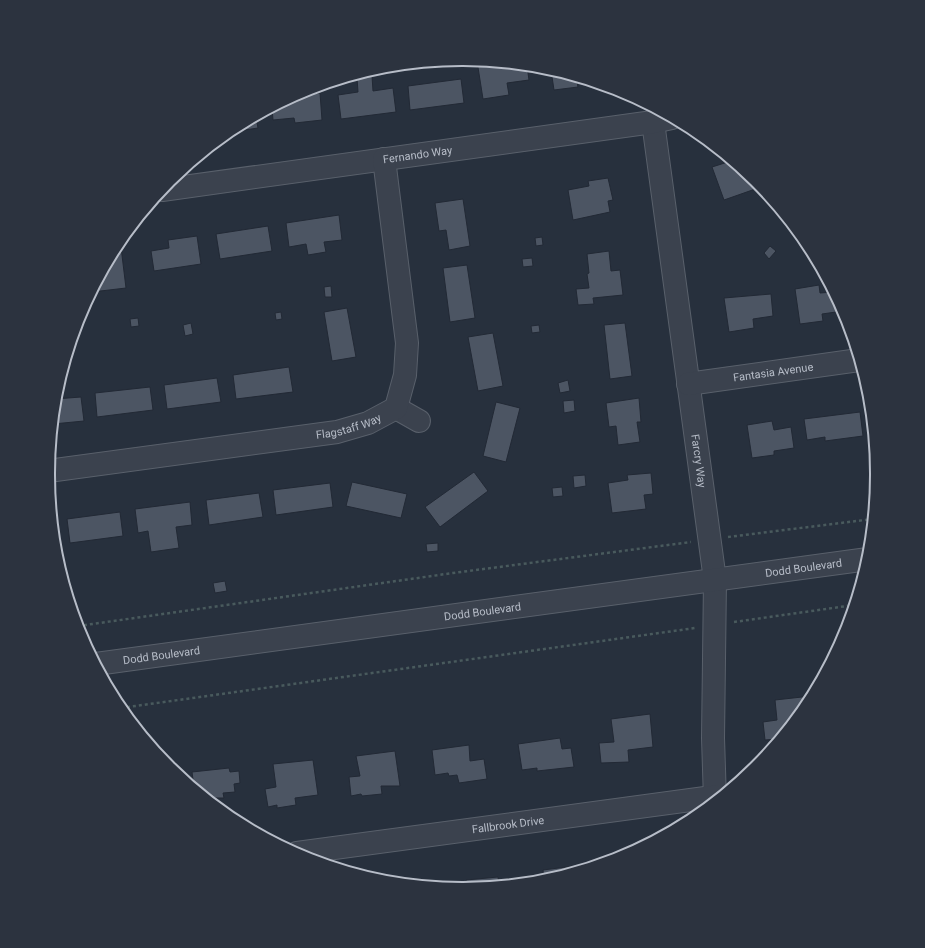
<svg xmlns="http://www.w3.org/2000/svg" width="925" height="948" font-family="Roboto,sans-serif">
<rect width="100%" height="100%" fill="#27303d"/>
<path fill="#4c5563" stroke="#222935" d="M477,61L527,66L529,80L507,83L509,95L483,99Z
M551,70L576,78L578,87L554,90Z
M372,76L373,91L393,88L396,112L341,119L338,95L358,92L357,78Z
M461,79L464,103L410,110L408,86Z
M320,93L322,120L295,123L294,118L273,120L272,108L296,95Z
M256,117L258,128L238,131V134L225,136L232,129Z
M731,161L741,169L742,171H743L756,181L761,187L724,200L712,167Z
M608,178L613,200L608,201L610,212L573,220L568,190L589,186L588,181Z
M463,199L470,246L449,250L446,230L439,231L435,203Z
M339,215L342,240L324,242L326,252L308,255L306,244L289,247L286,223Z
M784,215L791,224L786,227L781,216Z
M268,226L272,251L220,259L216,234Z
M197,236L201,264L154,271L151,251L169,248L168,240Z
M542,237L543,245L536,246L535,238Z
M770,246L776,251L769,259L764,253Z
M116,247H121L126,288L92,292Z
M609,251L611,271L620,270L623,295L593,298L594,304L578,305L576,289L589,288L587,274L589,273L587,254Z
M532,258L533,266L523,267L522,259Z
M467,265L475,318L450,322L443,268Z
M819,285L820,293L833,292L843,311L822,314L823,321L800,324L795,289Z
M331,286L332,297H325L324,287Z
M771,294L773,316L753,319L754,328L729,332L724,298Z
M347,308L356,357L332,361L324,312Z
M281,312L282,319L276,320L275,313Z
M138,318L139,326L131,327L130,319Z
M191,323L193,334L185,336L183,325Z
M625,323L632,376L610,379L604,325Z
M539,325L540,332L532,333L531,326Z
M493,333L503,386L478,391L468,337Z
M289,367L293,392L236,399L233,375Z
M217,378L221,402L167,409L164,385Z
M568,380L570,391L560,393L558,383Z
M150,387L153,410L97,417L95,393Z
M81,397L84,421L53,424L55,399Z
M639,398L641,422H637L640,442L618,445L616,426L609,427L606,403Z
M574,400L575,411L564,413L563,401Z
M496,402L520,408L506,462L483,456Z
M860,412L863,436L825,441V437L807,440L804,419Z
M772,421L774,430L791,427L794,448L774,451V455L752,458L747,425Z
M474,472L488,491L440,527L425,507Z
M651,473L653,494L644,495L646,509L612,513L608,483L628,480L627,475Z
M585,475L586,486L574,488L573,476Z
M352,482L407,494L401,518L346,506Z
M330,483L333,507L276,515L273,490Z
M562,487L563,496L553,497L552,488Z
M259,493L263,517L209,525L206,500Z
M190,502L192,525L176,527L179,548L151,552L148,531L138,533L135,509Z
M120,512L123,536L70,543L67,519Z
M438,543V551L427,552L426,544Z
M225,581L227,591L215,593L213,583Z
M811,696L807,704L778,739L765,740L763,722L777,720L775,700Z
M650,714L653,747L628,750L629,762L601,763L599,743L614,742L611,719Z
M560,738L562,749L571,748L574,767L537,771V768L522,770L518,744Z
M469,745L470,761L484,759L487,779L459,783L457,775L449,776L448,773L435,775L432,750Z
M395,751L400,786H381L382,794L362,796L361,794L351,796L349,777L360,776L356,756Z
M313,760L318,795L295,798L296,805L277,808V805L268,807L265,789L276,787L273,764Z
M229,768L230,772L239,771L240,783L234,784L235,792L223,793L224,798H214L215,805L194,787L192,772Z
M574,866L575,871L542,881L544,880L543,870Z
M498,877L499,885L467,888L466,880Z"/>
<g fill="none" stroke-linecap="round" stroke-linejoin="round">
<defs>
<g id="minor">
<path id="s1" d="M653,122L715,580L713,738L715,800"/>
<path id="s2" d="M162,190L653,122L672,118"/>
<path id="s3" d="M688,384L859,360"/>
<path d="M396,408L419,421"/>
<path id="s4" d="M48,471L337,432L368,423L396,408L405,375L407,343L384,159"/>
<path id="s5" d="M96,664L868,559"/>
<path id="s6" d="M297,853L720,796"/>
</g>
</defs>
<use href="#minor" stroke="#59606b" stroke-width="24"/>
<path stroke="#495a5d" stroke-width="2.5" stroke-dasharray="3 3" stroke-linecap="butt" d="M728,537L873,519
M734,622L854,605
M78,626L453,573L691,542
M121,708L695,628"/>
<use href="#minor" stroke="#3b424e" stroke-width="22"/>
</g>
<g text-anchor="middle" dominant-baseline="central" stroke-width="4" stroke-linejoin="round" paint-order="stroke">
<g font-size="11" fill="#b7bdc8" stroke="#202733">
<text stroke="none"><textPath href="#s2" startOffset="258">Fernando Way</textPath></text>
<text stroke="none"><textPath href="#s3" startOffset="86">Fantasia Avenue</textPath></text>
<text stroke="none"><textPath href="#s4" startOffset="304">Flagstaff Way</textPath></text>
<text stroke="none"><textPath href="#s1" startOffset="342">Farcry Way</textPath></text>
<text stroke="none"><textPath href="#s5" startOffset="714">Dodd Boulevard</textPath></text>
<text stroke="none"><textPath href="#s5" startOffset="390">Dodd Boulevard</textPath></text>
<text stroke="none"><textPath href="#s5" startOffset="66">Dodd Boulevard</textPath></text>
<text stroke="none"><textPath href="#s6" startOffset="213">Fallbrook Drive</textPath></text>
</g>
</g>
<path d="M0 0H925V948H0ZM462 66H463A407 407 0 0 1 870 473V475A407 407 0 0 1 463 882H462A407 407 0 0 1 55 475V473A407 407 0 0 1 462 66Z" fill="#2c333f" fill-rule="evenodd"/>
<path fill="none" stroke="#b7bdc8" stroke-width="2" d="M462 66H463A407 407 0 0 1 870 473V475A407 407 0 0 1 463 882H462A407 407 0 0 1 55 475V473A407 407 0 0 1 462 66Z"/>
</svg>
